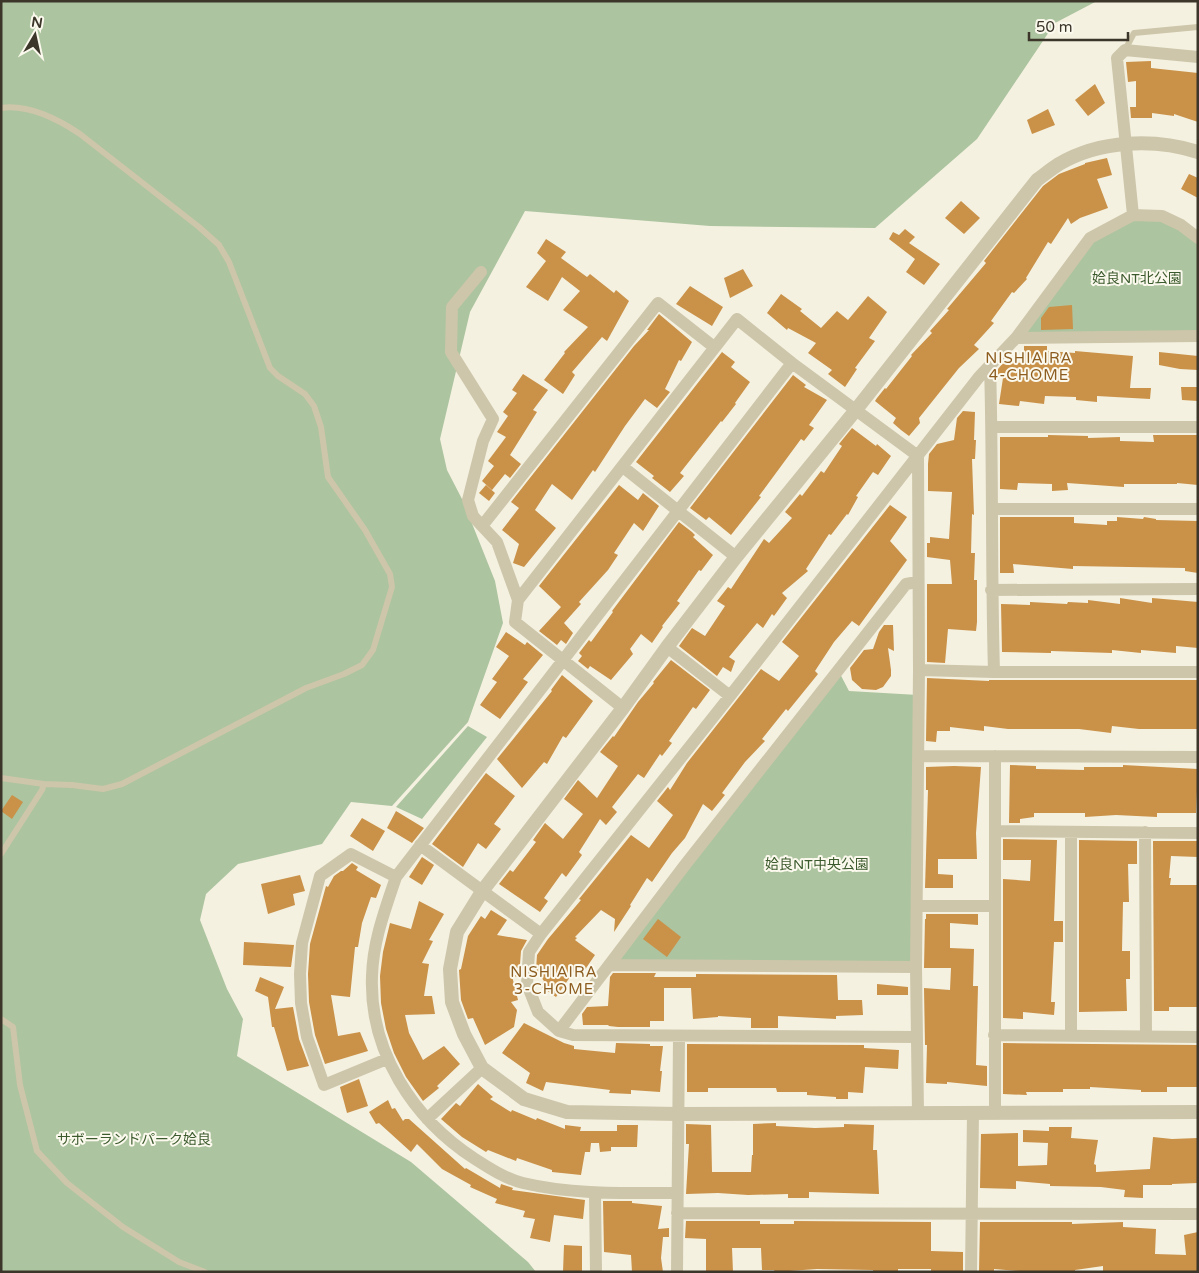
<svg xmlns="http://www.w3.org/2000/svg" width="1199" height="1273" font-family="'Varela Round','Noto Sans JP',sans-serif">
<rect width="100%" height="100%" fill="#f4f1e0"/>
<path fill="#acc49f" d="M1,1H1097L1055,23L977,139L875,228L710,226L525,211L470,312L440,439L447,470L463,501L495,581L503,623L468,722L392,806L351,802L322,844L238,864L206,894L200,920L227,989L243,1019L237,1056L411,1162L528,1262L536,1272H1Z
M1162,216L1198,238V336L1016,338L1090,238L1114,224Z
M838,670L849,691L918,695L916,967L618,961Z
M468,726L487,737L422,819L396,807Z"/>
<path fill="#ca9148" d="M1151,61V68L1198,73V122L1174,114V116L1152,113V118H1131L1130,107H1136V81L1128,82L1126,62Z
M1095,84L1105,103L1088,116L1075,100Z
M1048,109L1055,125L1032,134L1027,120Z
M1107,158L1112,175L1097,179L1108,208L1080,218L1071,224L1068,218L1051,244L1048,242L1026,278L1027,279L1014,293L1012,292L991,321L994,323L974,345L979,349L959,368L919,418L920,423L909,436L901,430L893,423L896,418L875,401L877,398L885,388L886,389L912,356L911,355L932,333L930,331L949,310L947,309L986,263L984,261L1043,186L1059,174L1085,164V163Z
M1189,174L1198,178V198L1181,189Z
M961,201L980,218L964,234L945,218Z
M905,229L915,237L909,243L940,264L924,285L906,272L915,259L889,239L893,232L899,235Z
M546,239L566,252L561,258L587,277L590,274L614,293L616,290L629,301L607,341L602,337L572,372L575,375L563,394L544,380L565,353L564,352L588,327L563,310L580,291L562,277L548,301L526,287L546,261L537,253Z
M743,269L753,286L730,298L724,278Z
M690,286L723,307L712,326L676,304Z
M781,294L802,309L800,311L821,328L837,311L848,320L868,296L887,312L869,338L875,341L855,368L857,369L845,387L828,374L832,370L808,353L816,343L788,328L787,330L767,313Z
M1072,305L1073,329L1041,330V318L1049,307Z
M659,314L692,342L681,361L679,360L665,389L670,392L657,408L645,399L625,426L595,472L593,470L572,500L552,484L535,510L556,528L524,567L513,563L519,544L502,530L519,508L511,502L634,346L649,330H647Z
M1024,346H1047V351L1075,353V351L1133,356L1130,388H1151L1150,399L1097,396V402L1076,400V397L1045,396L1044,404L1020,401L1019,406L999,404L1003,378H998V369L1004,362L1024,363Z
M722,352L735,362L731,367L750,382L735,403L736,404L722,422L721,421L680,473L684,476L670,492L652,478L654,476L636,462Z
M1159,352L1198,356V370L1180,369L1159,365Z
M523,374L548,390L533,410L537,412L510,455L521,464L510,478L505,474L492,490L482,481L494,466L488,461L506,437L497,432L508,416L503,412L517,393L512,390Z
M793,375L806,385L804,387L827,400L809,425L814,428L804,441L801,439L759,496L761,497L731,535L709,517L706,520L690,508Z
M1181,387H1198V401L1182,400Z
M963,411L975,412L974,440H976L975,459H972L974,515L972,514L971,553H975L974,580H977V622L976,631L948,629L945,663L927,662V584H952L950,560L927,557V543H930V537L949,539L952,492L928,491V464L929,454L937,444L954,440L957,418Z
M852,428L876,446L877,444L891,456L878,475L873,472L856,496L858,497L848,515L847,514L831,535L829,534L806,569L808,571L782,593L787,598L774,616L772,614L763,628L757,623L729,657L735,661L731,672L723,667L717,676L679,646L692,628L705,636L725,606L717,601L728,587L731,589L764,539L769,543L792,518L785,512L800,494L802,496L821,471L824,473L842,446L839,444Z
M1048,435L1088,436V438L1120,437V441L1154,442L1153,435H1198V485L1177,483V484H1124V487L1067,483L1068,490L1052,491V484L1018,483L1017,490L1000,489V437H1048Z
M486,485L495,493L489,501L479,493Z
M619,485L638,500L643,493L659,506L643,531L634,523L614,553L618,555L608,570L579,602L581,604L564,623L573,633L566,644L561,640L557,645L539,631L561,607L539,586Z
M890,505L907,517L890,541L907,560L859,626L852,621L834,642L815,671L818,674L788,711L786,709L762,739L765,741L745,762L722,793L725,795L712,811L703,804L685,838L672,853L652,882L647,878L630,905L631,906L614,932L615,919L601,910L575,937L577,938L575,940L595,955L582,974L575,970L556,997L540,986L544,981L536,970L537,955L548,939L581,900L579,899L631,835L649,848L673,815L657,801L668,787L670,790L687,763L761,669L779,681L799,656L782,642Z
M1000,517H1074V523L1107,525V521H1117V517L1143,519L1144,517L1156,519V520L1198,521V573L1185,571V568L1073,566V569L1013,564L1014,573H1000Z
M679,522L692,532L695,535L693,537L713,555L701,571L699,570L677,601L680,603L662,626L663,627L652,643L641,634L630,649L633,654L611,680L590,666L588,669L578,661L582,656L579,653L589,640L591,642L613,612L612,611Z
M1120,598L1152,603V598L1198,602V648L1176,646V653L1141,650V653L1112,650V653L1051,651V653L1002,652L1001,604L1030,605V602L1067,604L1068,602L1088,603V600L1120,604Z
M884,625H893L894,651L888,648L891,670V676L883,687L876,690L862,689L852,680L850,668L864,650L873,649L879,632Z
M506,632L525,645L527,642L543,655L523,679L528,682L500,719L480,705L497,682L492,679L509,656L496,647Z
M671,660L710,690L696,709L693,707L669,741L672,743L662,756L660,754L644,778L638,774L612,807L617,812L606,825L600,819L579,852L582,855L566,877L562,873L544,898L548,901L540,912L499,884L510,870L513,872L536,842L533,840L545,823L563,839L583,814L564,799L578,780L597,798L618,766L600,752L613,736L614,737L638,702L654,683L653,682Z
M562,675L593,701L566,738L563,736L547,764L544,762L522,788L497,759L552,691L551,690Z
M927,678L989,681V680H1198V729H1139L1112,726L1111,733L1079,729H1008L984,726V731L950,727V731H937L936,742L926,741Z
M1010,765L1036,766V769L1084,770V767H1123V765L1198,769L1196,813H1157V817L1116,815L1085,817V813H1034V817L1020,819V823H1009Z
M954,766L981,767L976,833L977,859H938V874L953,875V888H925L928,790H926V767Z
M486,773L515,796L494,824L501,829L486,849L478,843L463,867L432,844Z
M12,795L23,802L12,819L1,811Z
M396,811L424,828L412,843L387,828Z
M362,818L385,831L373,851L350,836Z
M1003,839L1057,840L1054,921H1063V942H1054L1051,1002H1055L1054,1015L1023,1012V1019L1003,1018V879L1030,881L1031,860H1003Z
M1079,840L1137,841V864H1128L1129,902H1123L1122,951H1130V979H1126L1127,1011L1079,1012Z
M1153,841H1198V857L1171,856L1169,878H1171L1170,885H1198V1007H1169V1011H1154Z
M422,857L434,865L422,885L409,877Z
M352,863L358,867L356,870L381,885L376,898L371,897L362,923L358,947H355L350,997L331,995L338,1036L360,1032L368,1051L325,1064L315,1035L309,1002L308,974L310,944L326,886L328,887L334,876L341,871H343Z
M300,875L305,891L293,894L295,905L268,914L261,884Z
M419,901L444,914L429,940L433,941L422,963L429,964L424,996H432L435,1014L405,1015L409,1033L423,1060L444,1046L460,1064L437,1086L439,1088L423,1101L406,1077L394,1053L386,1029L381,1003L380,976L383,952L390,923L411,929Z
M491,910L507,920L497,935L527,940L521,951L519,977L512,976L518,1000L511,1002L517,1010L514,1027L485,1045L473,1018L468,1019L461,1000L459,970L461,969L468,936L481,916L485,919Z
M926,914H978V925L950,923V948L974,949L973,986H978L976,1065L987,1066V1086L947,1082V1084L926,1083L927,1045H925L924,988L950,990L951,968H924L925,919H926Z
M658,919L681,937L667,957L643,939Z
M244,942L294,945L291,967L243,965Z
M613,973H656L654,977H696V974L837,975L838,1000H862L863,1015L836,1016V1019L778,1016V1028H751V1018L718,1016V1017L693,1019L691,988H664V1021H650V1027H618L609,1026L608,1025H583L582,1014L587,1007L608,1006L610,977Z
M260,977L284,987L275,1009L293,1007L299,1039L309,1066L287,1071L274,1027H272L268,997L255,991Z
M877,984L908,987V995H877Z
M524,1023L564,1043L574,1046V1049L615,1053L616,1043L650,1044V1046H663L660,1071H662L660,1092L631,1090V1094L609,1093L610,1090L546,1082L543,1091L526,1083L530,1073L502,1053Z
M1003,1043L1198,1045V1087H1167V1092H1141V1090L1090,1087V1089H1063V1092H1026L1027,1095L1003,1094Z
M687,1044L864,1045V1048L899,1050L898,1069L865,1067L863,1093L848,1092V1099H836V1097L807,1095V1092H777L776,1088H708V1092H687Z
M359,1079L368,1106L347,1113L340,1087Z
M478,1084L493,1097L490,1099L511,1112L512,1110L536,1120L537,1118L565,1129V1125L581,1127L580,1131H617V1125H638L637,1147H611V1151L600,1152L599,1143H591L590,1152H585L581,1175L552,1172V1170L517,1158L516,1161L488,1150L486,1152L462,1137L441,1119L456,1103L460,1106Z
M388,1100L392,1109L395,1108L403,1121L405,1119H409L465,1169L466,1168L500,1188L501,1184L513,1188L512,1190L585,1200L583,1219L554,1215L550,1242L530,1238L535,1219L523,1217L525,1211L495,1203L497,1199L470,1187L471,1185L442,1169L417,1144L411,1152L379,1123L376,1124L369,1112Z
M776,1123V1126L815,1128L844,1127V1124L874,1125L873,1150H877L879,1194L809,1192V1198H788V1194L748,1195L718,1193L686,1194L689,1144H686V1124L711,1125L712,1172H751L752,1155H753V1124Z
M1049,1127H1072L1071,1138L1098,1140L1094,1164L1096,1165V1172L1150,1169L1153,1137L1172,1139L1198,1138V1183L1172,1184V1185H1143V1198L1124,1197L1125,1190L1101,1187L1050,1186V1184L1016,1181V1189L980,1188L981,1134L1018,1133V1166L1047,1165L1048,1143L1023,1142V1130L1049,1131Z
M603,1201H632V1203L662,1206L658,1229L669,1228V1237H663L661,1258L663,1272H632L631,1255L604,1252Z
M686,1221H760V1224H794V1221L931,1222V1251L963,1252V1272H931V1269H898V1272H873V1270L817,1269L775,1272L774,1270H762L761,1248H732L733,1272H706V1239L685,1238Z
M980,1222H1072V1224L1123,1222V1227L1156,1229L1155,1254L1186,1255L1184,1235L1198,1232V1272H1103V1266L1075,1270V1272H1032L994,1269V1272H979Z
M564,1245L582,1246V1272H563Z"/>
<g fill="none" stroke-linecap="round" stroke-linejoin="round">
<path stroke="#cdc6ab" stroke-width="6" d="M1125,50L1134,33L1198,27
M1,108C28,104 59,120 80,134L199,227L219,245L229,262L270,368L278,376L305,394L314,406L321,427L328,477L365,530L390,574L392,587L373,650L362,665L344,674L306,688L122,784L103,789L72,785L44,784L1,778
M1,854L42,790L44,784
M1,1019L13,1027L20,1085L37,1151L67,1183L123,1227L179,1262L205,1272"/>
<path stroke="#cdc6ab" stroke-width="12" d="M1133,215L1117,58L1125,50L1198,57
M481,272L452,307L451,352L493,419L483,441L468,500L473,516L482,526
M1016,338L1198,336
M990,365C993,467 991,570 994,672
M992,427H1198
M918,456L919,670L916,967L918,1113
M623,467L736,557
M992,509H1198
M991,590L1198,589
M518,600L737,319L792,363L918,456
M667,647L730,696
M919,670L994,672H1198
M623,708L515,622L518,600L497,542L482,526L658,303L714,347
M918,756L1198,757
M995,831L1198,833
M1071,832V1035
M1145,832L1146,1036
M420,845L541,934
M917,906H994
M609,965L916,967
M559,1031L685,865L906,584L917,582
M994,1035L1198,1037
M916,1037L573,1035L559,1031L538,1012L527,984L529,952L541,934L730,696L979,377L1016,338L1090,238L1133,215L1162,216L1181,225L1198,238
M387,1059L324,1085L307,1037L301,1003L300,974L302,943L320,876L351,854L396,877
M995,1112V756
M427,1119L482,1068
M677,1193C625,1193 574,1195 523,1183C506,1179 489,1168 475,1159C413,1119 369,1051 372,976C373,941 385,910 396,877L792,363
M595,1194L596,1272
M677,1213L1198,1214
M677,1272L679,1036
M971,1272L973,1112"/>
<path stroke="#cdc6ab" stroke-width="14" d="M1198,152C1154,138 1100,140 1059,164C1051,169 1044,175 1037,180L855,411L736,557L667,647L623,708L483,890L457,932L450,969L452,1002L464,1034L482,1068L524,1099L567,1112L678,1114L1198,1112"/>
</g>
<g text-anchor="middle" dominant-baseline="central" stroke-width="4" stroke-linejoin="round" paint-order="stroke">
<g font-size="14" fill="#3b5a2d" stroke="#fbf9ed">
<text x="1137" y="278">姶良NT北公園</text>
<text x="817" y="864">姶良NT中央公園</text>
<text x="134" y="1139">サボーランドパーク姶良</text>
</g>
<g font-size="15" letter-spacing="1" fill="#8d5d20" stroke="#fbf9ed">
<text x="1029" y="358">NISHIAIRA<tspan x="1029" dy="17">4-CHOME</tspan></text>
<text x="554" y="972">NISHIAIRA<tspan x="554" dy="17">3-CHOME</tspan></text>
</g>
</g>
<rect width="1199" height="1273" fill="none" stroke="#3b352a" stroke-width="5"/>
<g transform="translate(35 35) rotate(9)" stroke="#fbf9ed" stroke-width="4" paint-order="stroke">
<path d="M0-4L9 19L0 12L-9 19Z" fill="#3b352a"/>
<text y="-8" font-size="14" font-weight="bold" text-anchor="middle" fill="#3b352a">N</text>
</g>
<path d="M1029 32v8h99v-8" fill="none" stroke="#3b352a" stroke-width="2.5"/>
<text x="1036" y="32" font-size="15" fill="#3b352a" stroke="#fbf9ed" stroke-width="4" paint-order="stroke">50 m</text>
</svg>
